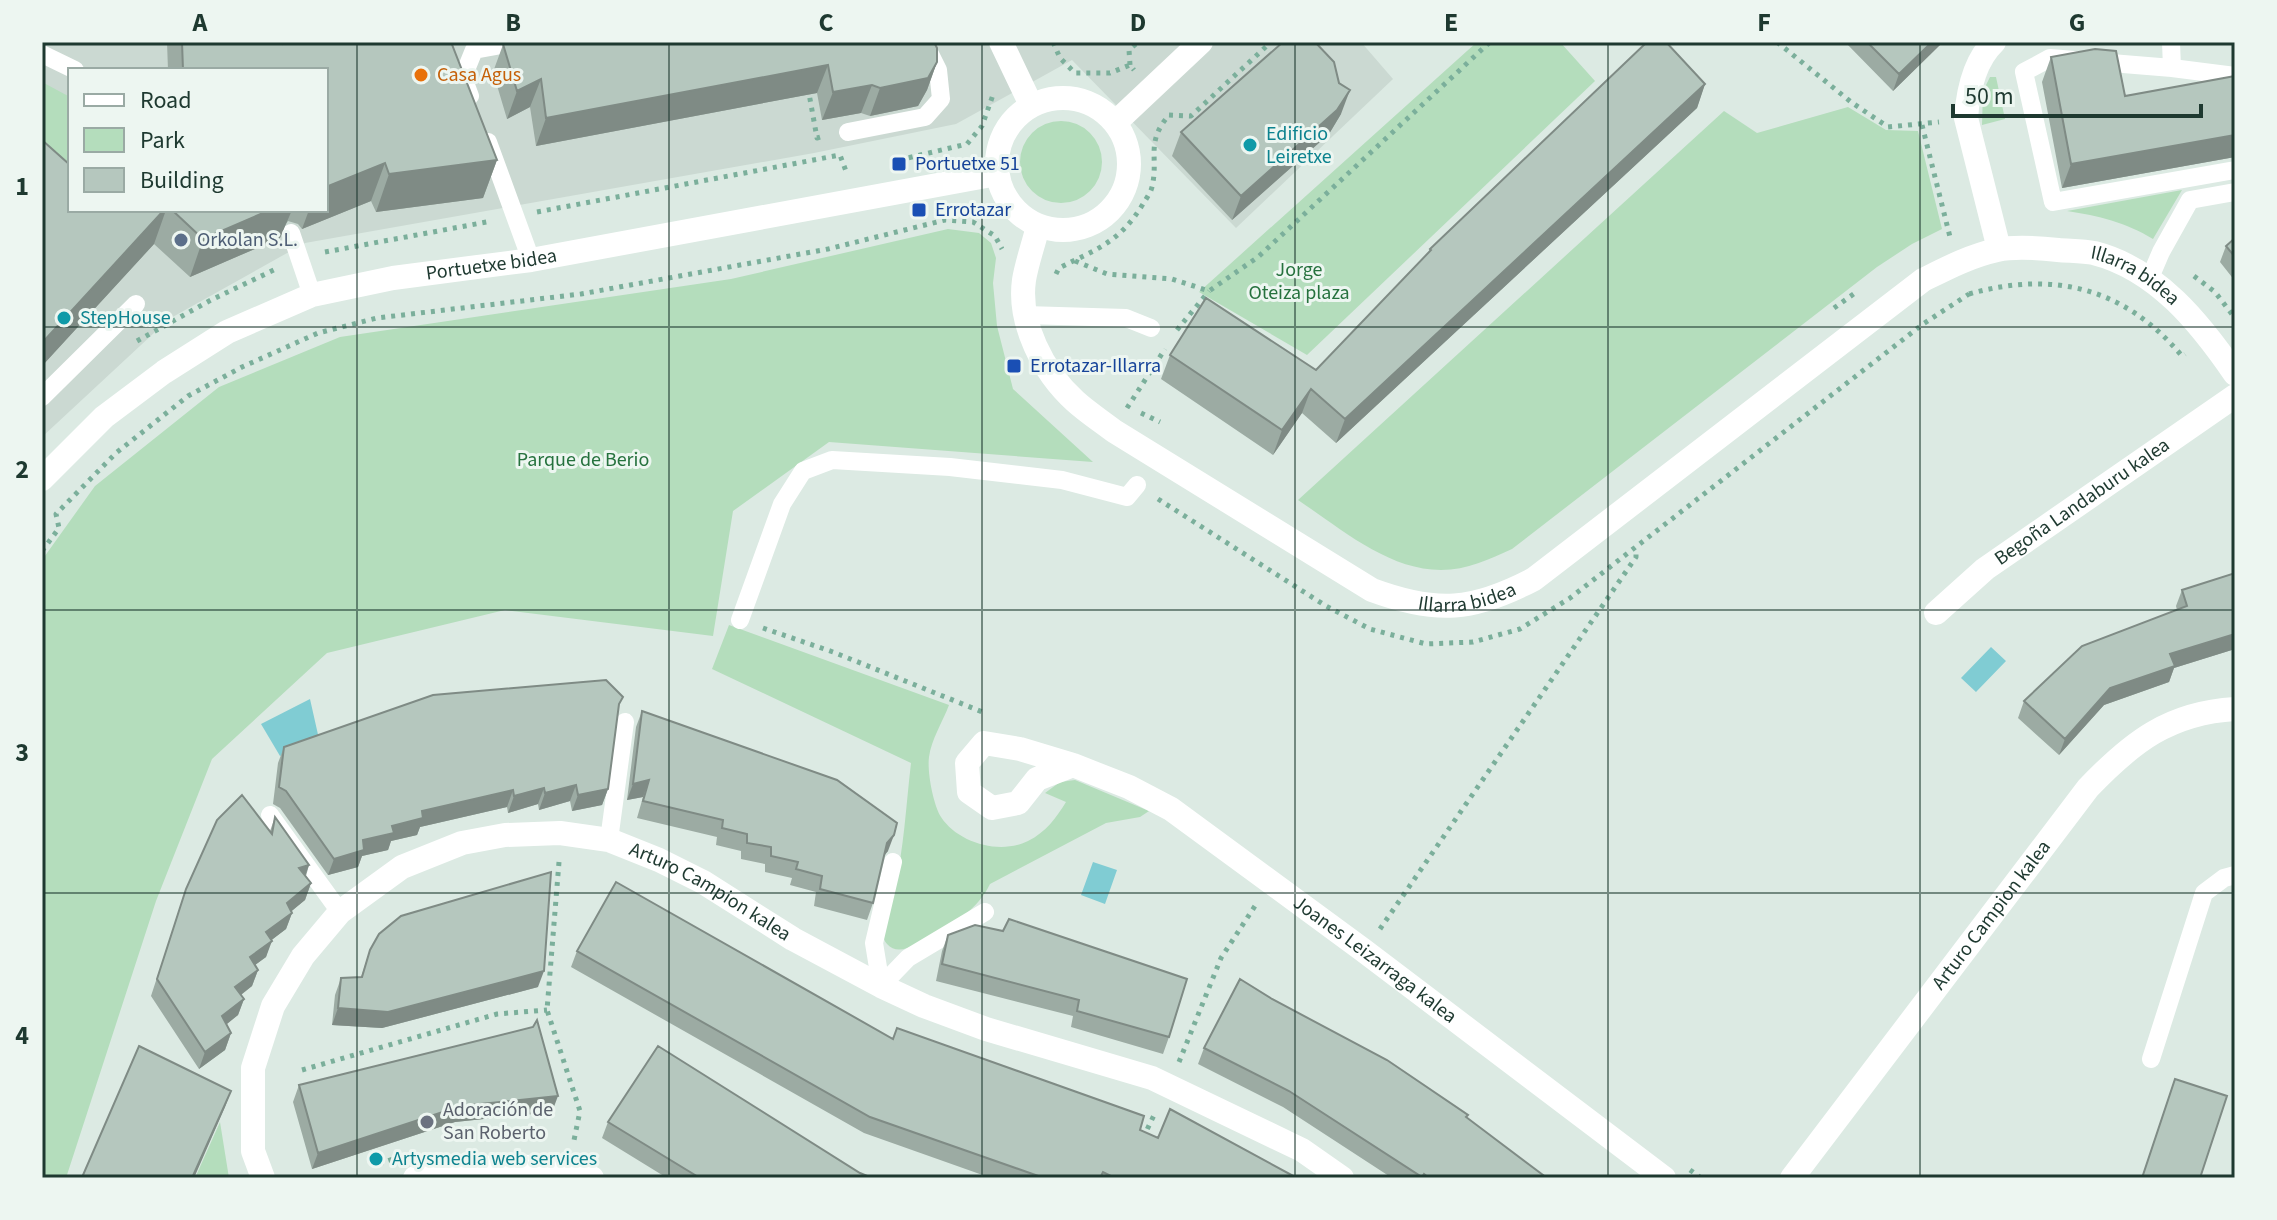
<svg xmlns="http://www.w3.org/2000/svg" width="2277" height="1220" font-family="'Source Sans 3',sans-serif">
<rect width="100%" height="100%" fill="#dceae3"/>
<path fill="#cbd9d2" fill-rule="evenodd" d="M42,42H1361L1393,79L1236,228L1072,60L956,124L814,153L305,243L169,319L42,437ZM70,70H326V210H70Z"/>
<path fill="#b4ddbc" d="M1477,42H1560L1595,81L1307,355L1199,292Z
M1990,77H1996L2005,119L1982,125L1983,91Z
M42,82L70,97V207L42,179Z
M1848,107L1886,130L1918,131L1942,229L1912,244L1877,267L1512,549C1490,559 1467,570 1441,570C1388,570 1340,528 1298,500L1724,111L1757,133Z
M1020 162a41 41 0 1 1 82 0a41 41 0 1 1-82 0Z
M2182,190L2153,239C2125,222 2099,216 2067,211Z
M948,229L979,233L991,243L996,258L993,283L997,326L1013,389L1093,462L829,442L733,511L713,636L505,610L327,653L212,759L156,901L66,1178H42V560L95,486L219,387L340,337L731,279Z
M729,625L949,705C943,721 931,740 929,757C927,771 933,804 941,817C958,843 1000,855 1028,841C1046,832 1056,818 1066,802L1045,793L1060,782L1075,780L1149,811L1140,817L1106,823L990,884C978,909 954,924 931,936C919,942 899,958 887,944C876,933 890,904 894,891C904,850 906,805 911,763L712,669Z
M220,1122L229,1178H195Z"/>
<path fill="#80ccd3" d="M1991,647L2006,661L1976,692L1961,678Z
M310,699L319,739L280,756L261,724Z
M1093,862L1117,870L1105,904L1081,895Z"/>
<g fill="none" stroke-linecap="round" stroke-linejoin="round">
<path stroke="#7baf9b" stroke-width="5" stroke-dasharray="4 6" stroke-linecap="butt" d="M1053,42L1060,58L1075,73H1110L1130,65L1134,70
M1777,42L1851,102L1888,127L1939,122
M1130,65L1129,50L1138,42
M808,88L817,138L824,136
M1169,115L1191,116L1271,42
M1922,125L1950,237
M899,160L967,144L982,126L994,92
M537,212L840,155L847,174
M325,252L492,221
M1075,261L1107,274L1172,279L1209,291L1258,257L1490,42
M1056,274L1059,268C1097,249 1120,242 1143,204C1146,199 1151,192 1152,187C1159,157 1145,143 1169,115
M2194,276L2215,292L2235,318
M1969,294C2054,270 2125,288 2182,356L2185,354
M1834,308L1855,293
M1177,330L1209,291
M137,341L211,300L278,268
M1127,408L1165,349
M1141,413L1160,422
M1158,499L1326,606L1370,629L1426,644L1473,642L1520,629L1570,598L1923,324L1969,294L1967,288
M42,551L59,528L56,514L116,453L188,396L242,367L318,333L377,318L581,294L828,249L945,220L973,222L995,236L1002,249
M763,628L833,652L985,713
M559,862L547,1010L580,1111L573,1145
M1380,929L1636,557V550
M1179,1062L1221,958L1255,906
M302,1070L497,1014L547,1010
M1143,1138L1156,1111
M379,1164L393,1159
M1690,1170L1701,1178"/>
<path stroke="#fff" stroke-width="18" d="M2171,42L2172,68
M42,54L75,70
M2235,76L2172,68L2050,58L2024,72L2053,202L2235,170
M470,96L463,77L474,50L518,42
M848,132L925,117L941,99L938,70L924,42
M488,142L531,260
M291,233L312,295
M2149,280L2161,252L2190,200L2235,192
M1025,315L1126,318L1151,328
M42,397L136,304
M740,620L782,504L803,471L832,460L950,467L1062,480L1127,497L1137,485
M270,815L340,912
M609,840L625,722
M881,986L908,958L985,912
M881,986L874,943L893,862
M2151,1059L2204,893L2224,878L2235,875"/>
<g stroke="#fff" stroke-width="24">
<path d="M1001,42L1031,105"/>
<path d="M1994,42C1974,61 1968,91 1966,118L1999,249"/>
<circle cx="1063" cy="164" r="66"/>
<path d="M1116,122L1201,42"/>
<path id="s1" d="M1038,226C1034,243 1027,262 1024,280C1018,323 1043,372 1075,401C1087,412 1101,421 1114,431L1372,590C1437,614 1473,611 1534,579L1923,280C1947,268 1970,256 1997,250C2015,246 2039,248 2058,250C2069,251 2083,251 2094,253C2157,269 2200,323 2235,374"/>
<path id="s2" d="M42,479L104,417L164,372L227,332L312,295L393,278L531,260L997,174"/>
<path id="s3" d="M1936,613L1985,569L2235,396"/>
<path id="s4" d="M1073,765L1037,779L1018,803L992,808L969,792L967,763L984,743L1020,749L1073,765L1129,787L1171,809L1363,950L1664,1178"/>
<path id="s5" d="M263,1178L253,1151V1068L273,1006L303,956L340,912L402,867L462,843L505,835L560,833L609,840L659,860L703,882L793,939L881,986L924,1006L986,1029L1152,1078L1302,1150L1342,1178"/>
<path d="M415,1178C471,1166 536,1159 592,1178"/>
<path id="s6" d="M1792,1178L2088,788C2132,742 2169,713 2235,709"/>
</g>
</g>
<path fill="#9caba3" d="M167,42H451L497,160L483,198L376,212L371,201L302,229L298,224L288,221L285,225L280,238L190,277L154,244L42,366V140L70,210H326V70H168Z
M504,42L937,62L927,90L918,106L870,116L861,113L822,120L817,93L536,146L530,107L507,119L493,72Z
M1845,42H1943L1893,91Z
M2051,57L2125,96L2235,76V157L2062,188L2042,82Z
M1339,83L1341,114L1329,134L1232,220L1172,156L1181,132Z
M1705,84L1697,108L1336,443L1302,413L1273,455L1161,379L1170,355L1316,370L1428,254L1430,249Z
M2235,238V281L2220,262L2226,246Z
M2182,590L2235,649L2174,668L2169,682L2104,705L2059,755L2018,718L2024,701L2177,610L2176,606Z
M618,710L608,789L602,805L572,811L570,801L539,810L538,804L508,813L507,807L420,827L417,835L391,841L388,850L362,856L358,867L328,875L280,808L273,804L278,763L284,747Z
M642,711L888,851L884,856L873,903L867,920L814,906L816,892L790,885L792,878L765,872V864L741,859V851L716,845L717,837L637,818L643,797L627,800L636,727Z
M275,817L309,865L306,876L311,883L305,900L291,911L292,913L286,929L271,940L266,957L255,965L258,970L252,986L241,995L244,999L238,1015L226,1024L231,1033L225,1050L199,1069L151,996L186,889L270,831Z
M948,935L1169,1037L1163,1054L1071,1027L1073,1016L936,981L942,951Z
M370,950L538,987L382,1028L332,1025L335,995L341,978L361,977Z
M577,951L893,1039L1158,1138L1297,1178H991L864,1133L571,967Z
M1204,1048L1467,1118L1547,1178H1392L1283,1107L1198,1064Z
M299,1085L552,1112L455,1122L312,1169L293,1102Z
M608,1122L860,1173L872,1178H667L602,1138Z"/>
<path fill="#7f8b85" d="M1932,42H1943L1893,91L1899,74Z
M937,62L927,90L918,106L870,116L880,88Z
M828,65L817,93L536,146L546,118Z
M541,79L530,107L507,119L517,91Z
M1705,84L1697,108L1336,443L1345,419Z
M872,85L861,113L822,120L833,92Z
M1350,90L1341,114L1329,134L1232,220L1241,196Z
M2235,135V157L2062,188L2071,164Z
M497,160L483,198L376,212L389,174Z
M385,163L371,201L302,229L309,210H326V187Z
M164,210H166L154,244L42,366V343Z
M270,210H292L280,238L190,277L203,239Z
M1311,389L1302,413L1273,455L1282,430Z
M2235,634V649L2174,668L2169,682L2104,705L2059,755L2065,739L2110,688L2170,654Z
M649,780L643,797L627,800L633,784Z
M576,785L570,801L539,810L545,793Z
M544,788L538,804L508,813L514,796Z
M608,789L602,805L572,811L578,795Z
M513,790L507,807L420,827L417,835L391,841L388,850L362,856L358,867L328,875L334,859L363,840L422,811Z
M894,835L888,851L881,859L887,843Z
M309,865L303,882L299,868Z
M311,883L305,900L281,920L287,903Z
M292,913L286,929L260,949L266,932Z
M272,941L266,957L244,973L250,957Z
M258,970L252,986L229,1004L235,987Z
M544,971L538,987L382,1028L332,1025L338,1008Z
M244,999L238,1015L216,1033L222,1016Z
M231,1033L225,1050L199,1069L205,1052Z
M231,1091L225,1107L194,1178H192Z
M558,1096L552,1112L455,1122L312,1169L318,1153L461,1106Z"/>
<path fill="#b5c7be" stroke="#7f8b85" stroke-width="2" d="M182,42H279L282,44L284,42H451L497,160L389,174L385,163L326,187V70H183Z
M504,42H934L937,48V62L928,78L880,88L872,85L833,92L828,65L546,118L541,79L517,91L503,44Z
M1283,42H1315L1334,62L1339,83L1350,90L1337,110L1241,196L1181,132Z
M1647,42H1666L1705,84L1345,419L1311,389L1282,430L1170,355L1206,298L1316,370L1431,250L1430,249Z
M1867,42H1932L1899,74Z
M2095,49L2116,51L2125,96L2235,76V135L2071,164L2051,57Z
M42,140L70,165V210H164L42,343Z
M172,210H270L203,239Z
M2235,238V257L2226,246Z
M2235,573V634L2170,654L2175,666L2110,688L2065,739L2024,701L2082,646L2187,606L2182,590Z
M606,680L623,697L619,704L608,789L578,795L576,785L545,793L544,788L514,796L513,790L422,811L423,818L392,826L394,833L363,840L364,850L334,859L286,791L279,787L284,747L433,695Z
M642,711L837,780L897,823L894,835L887,843L873,903L820,889L822,876L796,869L798,862L771,856V847L747,843V834L722,828L723,820L643,801L649,780L633,784Z
M242,795L272,834L275,817L309,865L299,868L311,883L287,903L292,913L266,932L272,941L250,957L258,970L235,987L244,999L222,1016L231,1033L205,1052L157,979L186,889L217,820Z
M551,872L544,971L388,1012L338,1008L341,978L362,977L370,950L379,934L401,916Z
M616,882L893,1039L897,1028L1144,1116L1140,1130L1158,1138L1170,1109L1297,1178H1115L1103,1172L1100,1178H1044L870,1117L577,951Z
M1009,919L1187,979L1169,1037L1077,1011L1079,1000L942,964L948,935L975,925L1003,931Z
M1240,979L1272,999L1387,1060L1468,1115L1466,1117L1547,1178H1429L1424,1174L1422,1177L1289,1091L1204,1048Z
M537,1020L558,1096L461,1106L318,1153L299,1085L533,1027Z
M139,1046L231,1091L192,1178H84L83,1175Z
M658,1046L860,1173L872,1178H700L608,1122Z
M2175,1079L2227,1096L2200,1178H2142Z"/>
<path fill="none" stroke="#1e3930" stroke-width="2" stroke-opacity="0.55" d="M357,42V1178M669,42V1178M982,42V1178M1295,42V1178M1608,42V1178M1920,42V1178M42,327H2235M42,610H2235M42,893H2235"/>
<circle fill="#e8710a" stroke="#edf6f1" stroke-width="3" cx="421" cy="75" r="8"/>
<g fill="#0f9aa8" stroke="#edf6f1" stroke-width="3">
<circle cx="1250" cy="145" r="8"/>
<circle cx="64" cy="318" r="8"/>
<circle cx="376" cy="1159" r="8"/>
</g>
<g fill="#1a4fb4" stroke="#edf6f1" stroke-width="3">
<rect x="891" y="156" width="16" height="16" rx="4"/>
<rect x="911" y="202" width="16" height="16" rx="4"/>
<rect x="1006" y="358" width="16" height="16" rx="4"/>
</g>
<circle fill="#5c6f8a" stroke="#edf6f1" stroke-width="3" cx="181" cy="240" r="8"/>
<circle fill="#6b7280" stroke="#edf6f1" stroke-width="3" cx="427" cy="1122" r="8"/>
<g text-anchor="middle" dominant-baseline="central" stroke-width="6" stroke-linejoin="round" paint-order="stroke">
<g font-size="20" fill="#c56008" stroke="#edf6f1" text-anchor="start">
<text x="437" y="75">Casa Agus</text>
</g>
<g font-size="20" fill="#0d838f" stroke="#edf6f1" text-anchor="start">
<text x="1266" y="134">Edificio<tspan x="1266" dy="23">Leiretxe</tspan></text>
<text x="80" y="318">StepHouse</text>
<text x="392" y="1159">Artysmedia web services</text>
</g>
<g font-size="20" fill="#164399" stroke="#edf6f1" text-anchor="start">
<text x="915" y="164">Portuetxe 51</text>
<text x="935" y="210">Errotazar</text>
<text x="1030" y="366">Errotazar-Illarra</text>
</g>
<g font-size="20" fill="#4e5e75" stroke="#edf6f1" text-anchor="start">
<text x="197" y="240">Orkolan S.L.</text>
</g>
<g font-size="20" fill="#1e3930" stroke="#edf6f1">
<text stroke="none"><textPath href="#s2" startOffset="512">Portuetxe bidea</textPath></text>
<text stroke="none"><textPath href="#s1" startOffset="1428">Illarra bidea</textPath></text>
<text stroke="none"><textPath href="#s3" startOffset="184">Begoña Landaburu kalea</textPath></text>
<text stroke="none"><textPath href="#s1" startOffset="642">Illarra bidea</textPath></text>
<text stroke="none"><textPath href="#s5" startOffset="696">Arturo Campion kalea</textPath></text>
<text stroke="none"><textPath href="#s6" startOffset="330">Arturo Campion kalea</textPath></text>
<text stroke="none"><textPath href="#s4" startOffset="632">Joanes Leizarraga kalea</textPath></text>
</g>
<g font-size="20" fill="#26723e" stroke="#edf6f1">
<text x="1299" y="270">Jorge<tspan x="1299" dy="23">Oteiza plaza</tspan></text>
<text x="583" y="460">Parque de Berio</text>
</g>
<g font-size="20" fill="#5b616d" stroke="#edf6f1" text-anchor="start">
<text x="443" y="1110">Adoración de<tspan x="443" dy="23">San Roberto</tspan></text>
</g>
</g>
<rect width="2277" height="1220" fill="none" stroke="#edf6f1" stroke-width="88"/>
<rect x="68" y="68" width="260" height="144" fill="#edf6f1" stroke="#9aaaa4" stroke-width="2"/>
<rect x="84" y="94" width="40" height="12" fill="#ffffff" stroke="#9aaaa4" stroke-width="2"/>
<text x="140" y="108" font-size="24" fill="#1e3930">Road</text>
<rect x="84" y="128" width="40" height="24" fill="#b4ddbc" stroke="#9aaaa4" stroke-width="2"/>
<text x="140" y="148" font-size="24" fill="#1e3930">Park</text>
<rect x="84" y="168" width="40" height="24" fill="#b5c7be" stroke="#9aaaa4" stroke-width="2"/>
<text x="140" y="188" font-size="24" fill="#1e3930">Building</text>
<path d="M1953 104v12h248v-12" fill="none" stroke="#1e3930" stroke-width="4"/>
<text x="1965" y="104" font-size="24" fill="#1e3930" stroke="#edf6f1" stroke-width="6" paint-order="stroke">50 m</text>
<rect x="44" y="44" width="2189" height="1132" fill="none" stroke="#1e3930" stroke-width="3"/>
<g font-size="26" text-anchor="middle" font-weight="bold" fill="#1e3930">
<text x="200" y="31">A</text>
<text x="513" y="31">B</text>
<text x="826" y="31">C</text>
<text x="1138" y="31">D</text>
<text x="1451" y="31">E</text>
<text x="1764" y="31">F</text>
<text x="2077" y="31">G</text>
<text x="22" y="195">1</text>
<text x="22" y="478">2</text>
<text x="22" y="761">3</text>
<text x="22" y="1044">4</text>
</g>
</svg>
